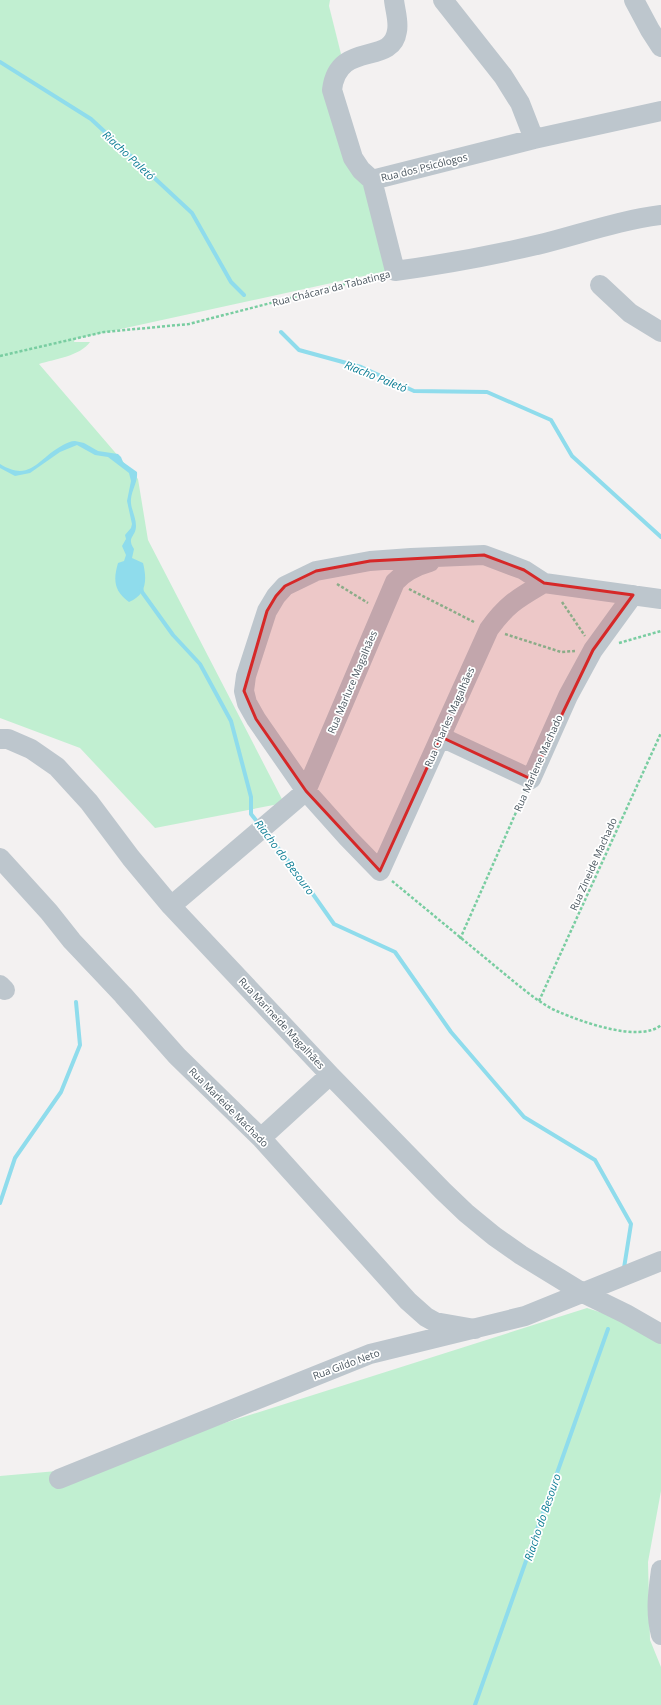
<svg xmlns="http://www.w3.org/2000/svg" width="661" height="1705" font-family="'Open Sans',sans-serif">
<rect width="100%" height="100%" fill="#f3f1f1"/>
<path fill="#c1efd1" d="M0,0H330L329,6L341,54L335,64L391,270L75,339L74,342H90C80,356 55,359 39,364L138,479L148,540L284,803L155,828L80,748L0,718Z
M587,1308L656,1330L661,1339V1491L648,1562L650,1640L661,1667V1705H0V1476L80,1469Z"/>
<path fill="#8fdcec" d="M75,441L84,443L98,451L118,454L121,457L123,462L137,472C138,482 132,489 131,499C130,508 136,516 136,526C136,537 126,537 134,549L132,558L143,563C147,579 147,595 129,602C114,591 113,580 118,563L124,561L126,555L122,546L126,539L125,535L131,528L132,524L127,501L131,481L129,473L108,457L95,455L77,445L60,452L30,473L15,476L0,468V464C31,483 38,458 63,445C67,443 71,441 75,441Z"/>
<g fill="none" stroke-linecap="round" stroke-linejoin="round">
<path stroke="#8fdcec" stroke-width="4" d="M0,62L91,119L192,213L231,282L244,295
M281,332L299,350L361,367L414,391L487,392L551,420L572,456L661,537
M141,587L142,592L173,635L200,664L231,721L251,797V814L259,824
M266,833L298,873L334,924L395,952L451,1032L524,1117L595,1160L631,1224L624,1268
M0,1203L15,1158L61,1092L80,1045L76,1002
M475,1705L608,1329"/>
<path stroke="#79cda1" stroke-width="2.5" stroke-dasharray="3 2" stroke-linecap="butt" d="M0,356L104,332L189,324L380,275
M337,584L368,603
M409,589L474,622
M562,602L585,636
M505,634L561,652L575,651
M619,643L661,631
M392,881L518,985C531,995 544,1006 559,1012C582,1022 640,1043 661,1025
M460,939L525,792
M539,1001L661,733"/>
<path stroke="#bdc6cd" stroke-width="20" d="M394,0C395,10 399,21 397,31C392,67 338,39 332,90L353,158L361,170L372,180L534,139
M443,0L503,76L520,103L534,139L661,111
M634,0L650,30L661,47
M372,180L395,271C446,264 495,255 545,243C584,233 621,220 661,215
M600,285L630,313L661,332
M544,583C517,599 507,604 489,629L380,871L348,838L306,791L256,719L247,703L244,691L246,676L267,611L276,596L285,586L316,571L370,561L411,558L484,555L524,570L544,583L661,599
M441,737L531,779L568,696L593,650L633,595
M0,739H8L31,749L57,767L89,802L131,858L171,906L330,1075L443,1191L466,1213L494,1236L521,1255L583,1293L626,1314L661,1334
M0,858L49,912L72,941L123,995L177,1056L261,1138L408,1301L426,1317L435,1322L475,1329
M171,906L306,791L395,582C405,571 416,566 430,562
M0,985L5,990
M261,1138L330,1075
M59,1479L370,1354L525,1316L661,1261
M661,1570C658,1592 655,1612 661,1635"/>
</g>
<path fill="#d62828" fill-opacity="0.2" stroke="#d62828" stroke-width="3" stroke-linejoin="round" d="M484,555L524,570L544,583L633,595L593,650L531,779L441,737L380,871L306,791L256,719L244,691L267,611L276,596L285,586L316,571L370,561Z"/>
<g text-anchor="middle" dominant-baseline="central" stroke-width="3.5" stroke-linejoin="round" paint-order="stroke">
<g font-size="10" fill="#49555e" stroke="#fff">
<text transform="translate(424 167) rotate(-14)">Rua dos Psicólogos</text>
<text transform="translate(331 288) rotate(-14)">Rua Chácara da Tabatinga</text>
<text transform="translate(352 682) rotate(-67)">Rua Marluce Magalhães</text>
<text transform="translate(449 717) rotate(-66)">Rua Charles Magalhães</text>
<text transform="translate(538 763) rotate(-66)">Rua Marlene Machado</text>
<text transform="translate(593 864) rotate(-66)">Rua Zineide Machado</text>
<text transform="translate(282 1023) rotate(47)">Rua Marineide Magalhães</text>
<text transform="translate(229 1107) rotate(45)">Rua Marleide Machado</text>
<text transform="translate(346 1364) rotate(-20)">Rua Gildo Neto</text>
</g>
<g font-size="11" font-style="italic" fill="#0e7e95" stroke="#fff">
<text transform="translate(129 155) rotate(43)">Riacho Paletó</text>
<text transform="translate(376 376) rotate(22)">Riacho Paletó</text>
<text transform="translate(285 857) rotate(53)">Riacho do Besouro</text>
<text transform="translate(542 1517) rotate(-71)">Riacho do Besouro</text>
</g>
</g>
</svg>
